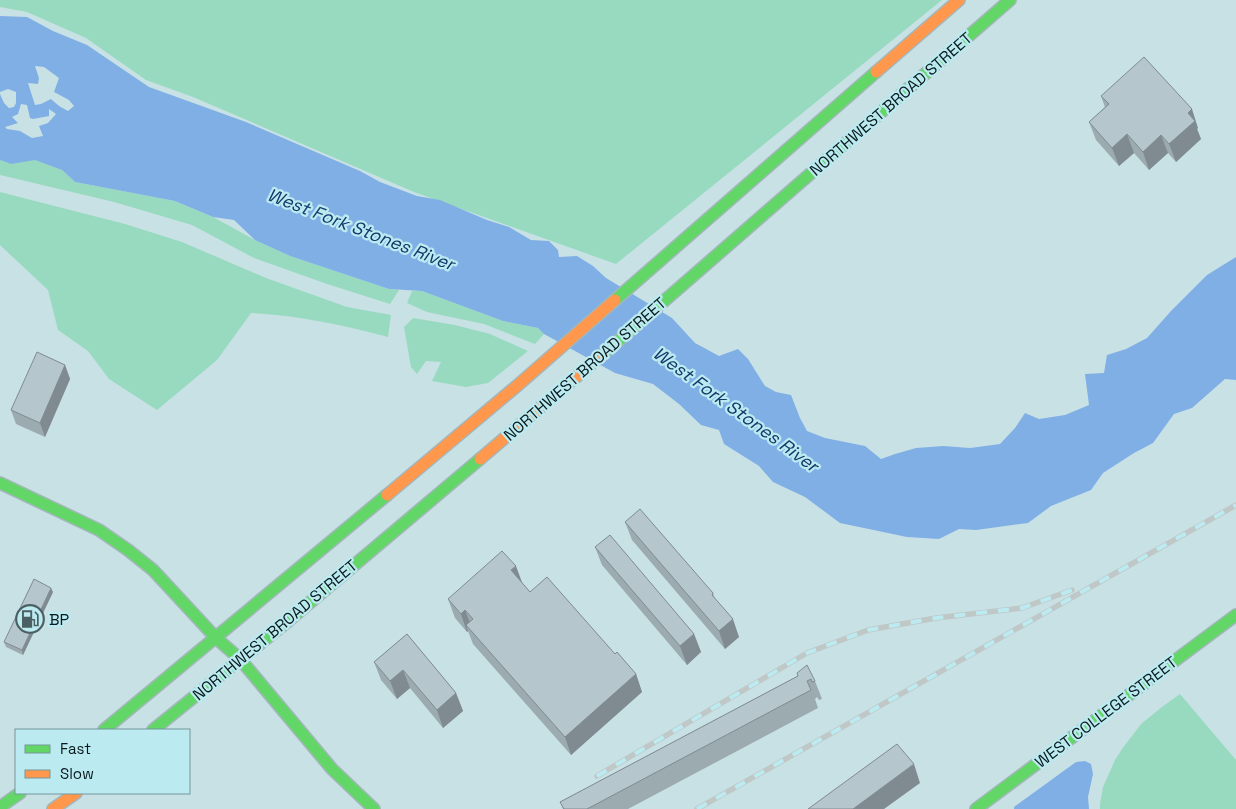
<svg xmlns="http://www.w3.org/2000/svg" width="1236" height="809" font-family="'Space Grotesk',sans-serif">
<rect width="100%" height="100%" fill="#c8e1e5"/>
<path fill="#98dabf" d="M0,0H942L616,264L414,192L193,97L146,80L86,38L27,12L0,7Z
M35,159L62,170L75,182L175,201L213,217L255,240L290,256L389,289L399,290L390,304L327,284L254,258L192,225L114,202L0,175V160L11,164Z
M0,192L125,224L182,242L266,278L347,307L391,315L388,337C344,325 297,315 251,313L217,360L157,410L109,379L88,351L58,330L48,290L0,245Z
M412,291H422L503,321L538,328L544,334L535,344L484,324L427,312L407,303Z
M413,318L455,325L490,334L528,351L488,383L466,387L432,381L441,362L426,361L417,374L411,367L404,327Z
M1180,694L1236,760V809H1100V804L1103,787L1115,760L1122,749L1141,724L1162,707Z"/>
<path fill="#80afe6" fill-rule="evenodd" d="M0,16L27,17L53,31L87,45L149,87L246,122L360,171L380,182L417,196L440,200L487,220L509,227L531,240L549,241L558,250L559,257L577,256L593,266L606,278L672,318L695,343L719,356L738,349L748,359L765,386L776,392L791,395L800,418L807,431L825,438L865,446L881,459L895,454L916,448L943,446L970,448L1000,444L1015,428L1025,413L1039,419L1065,415L1089,405L1085,374L1104,373L1107,355L1126,349L1147,338L1171,311L1207,275L1236,257V380L1225,379L1192,408L1174,414L1153,443L1134,453L1103,473L1091,490L1051,506L1028,523L976,530L959,529L939,539L907,537L840,523L805,497L773,482L759,466L724,444L719,430L701,425L679,404L653,384L615,373L544,334L538,328L503,321L422,291L389,289L290,256L255,240L234,220L213,217L175,201L75,182L62,170L35,160L11,164L0,160V94L4,103L9,108L14,107L16,103V92L8,89L0,92ZM35,66L44,67L59,78L54,92L69,100L74,106L68,111L59,106L51,99L41,104L35,105L28,83L38,84L39,78ZM21,104L27,105L30,118L33,119L49,116V109L56,114L48,123L39,126L43,136L32,138L20,131L7,129L5,127L18,123L12,117L18,114Z
M1085,761L1091,764L1093,774L1088,797L1089,809H1014V807L1076,762Z"/>
<g fill="none" stroke-linecap="round" stroke-linejoin="round">
<defs>
<path id="fast" d="M615,300L876,72
M602,355L1010,0
M0,483L99,530L128,550L153,570L216,638L240,659L332,769L374,809
M104,730L387,495
M153,730L288,621L480,459
M0,807L20,793
M976,809L1236,615"/>
<path id="slow" d="M876,72L959,0
M480,459L602,355
M387,495L518,385L615,300
M53,809L76,793"/>
</defs>
<use href="#fast" stroke="#a3b7ba" stroke-width="14"/>
<use href="#slow" stroke="#a3b7ba" stroke-width="14"/>
<use href="#fast" stroke="#63d668" stroke-width="11"/>
<use href="#slow" stroke="#ff974d" stroke-width="11"/>
<defs>
<path id="rail" d="M597,776L807,653L868,630L936,618L1022,608L1072,590
M697,809L1236,505"/>
</defs>
<use href="#rail" stroke="#c0c7c7" stroke-width="5.5"/>
<use href="#rail" stroke="#bceaf1" stroke-width="4" stroke-dasharray="11" stroke-linecap="butt"/>
</g>
<path fill="#9cabb0" d="M1101,96L1198,128L1197,129L1201,139L1176,162L1168,153L1149,170L1134,153L1119,166L1096,140L1089,122L1105,107Z
M65,365L70,379L45,437L16,424L11,410Z
M625,522L713,593L715,599L739,637L725,649L632,540Z
M595,547L694,634L701,652L687,665L602,565Z
M522,583L530,592L615,654L636,674L642,692L571,755L473,644L468,631L467,632L455,618L448,599Z
M53,592L23,655L6,647L4,642Z
M407,634L456,693L463,711L443,728L410,688L397,699L381,680L374,662Z
M797,673L815,681L822,699L819,700L817,697L815,699L818,708L628,809H563L560,802L798,676Z"/>
<path fill="#7f8b90" d="M1192,109L1198,128L1197,129L1201,139L1176,162L1169,144L1188,113Z
M1127,134L1134,153L1119,166L1112,148Z
M1161,135L1168,153L1149,170L1143,152Z
M65,365L70,379L45,437L40,423Z
M516,566L523,585L511,570Z
M51,588L53,592L23,655L22,650Z
M465,610L472,628L466,625L468,631L467,632L461,614Z
M733,619L739,637L725,649L719,631Z
M694,634L701,652L687,665L680,646Z
M403,670L410,688L397,699L390,681Z
M636,674L642,692L571,755L565,737Z
M456,693L463,711L443,728L437,710Z
M914,764L920,783L884,809H853Z"/>
<path fill="#b5c7cd" stroke="#7f8b90" d="M1144,57L1192,109L1188,113L1195,121L1169,144L1161,135L1143,152L1127,134L1112,148L1089,122L1109,104L1101,96Z
M37,352L65,365L40,423L11,410Z
M640,509L713,593L712,595L733,619L719,631L625,522Z
M610,535L694,634L680,646L595,547Z
M502,551L516,566L511,570L530,592L547,577L615,654L617,652L636,674L565,737L466,625L473,619L465,610L461,614L448,599Z
M34,579L51,588L22,650L4,642Z
M407,634L456,693L437,710L403,670L390,681L374,662Z
M807,665L815,681L812,682L811,679L807,681L811,690L587,809H564L560,802L798,676L797,673Z
M897,744L914,764L853,809H808Z"/>
<defs>
<symbol id="fuel-ring" viewBox="-11 -11 22 22"><circle r="9.5" fill="#bceaf1" stroke="#4c6063" stroke-width="1.5"/><path d="M-5.5-6h7V0h2V4h1.3V-2.5L3-4.5l.8-.8L6-3V5H2.5V1h-1V6h-7ZM-4.2-4.7v3.2H.2V-4.7Z" fill="#4c6063"/></symbol>
</defs>
<g fill-rule="evenodd">
<use href="#fuel-ring" x="14" y="603" width="32" height="32"/>
</g>
<g text-anchor="middle" dominant-baseline="central" stroke-width="4.5" stroke-linejoin="round" paint-order="stroke">
<g font-size="16" fill="#091a1d" stroke="#bceaf1">
<text transform="translate(891 104) rotate(-41)">NORTHWEST BROAD STREET</text>
<text transform="translate(585 369) rotate(-41)">NORTHWEST BROAD STREET</text>
<text transform="translate(275 630) rotate(-40)">NORTHWEST BROAD STREET</text>
<text transform="translate(1106 712) rotate(-37)">WEST COLLEGE STREET</text>
</g>
<g font-size="16" fill="#091a1d" stroke="#bceaf1" text-anchor="start">
<text x="49" y="619">BP</text>
</g>
<g font-size="18" font-style="italic" fill="#13396a" stroke="#bceaf1">
<text transform="translate(361 229) rotate(21)">West Fork Stones River</text>
<text transform="translate(736 409) rotate(36)">West Fork Stones River</text>
</g>
</g>
<rect x="15" y="729" width="175" height="65" fill="#bceaf1" stroke="#74979c"/>
<rect x="25" y="745" width="25" height="8" fill="#63d668" stroke="#74979c"/>
<text x="60" y="754" font-size="15" fill="#091a1d">Fast</text>
<rect x="25" y="770" width="25" height="8" fill="#ff974d" stroke="#74979c"/>
<text x="60" y="779" font-size="15" fill="#091a1d">Slow</text>
</svg>
